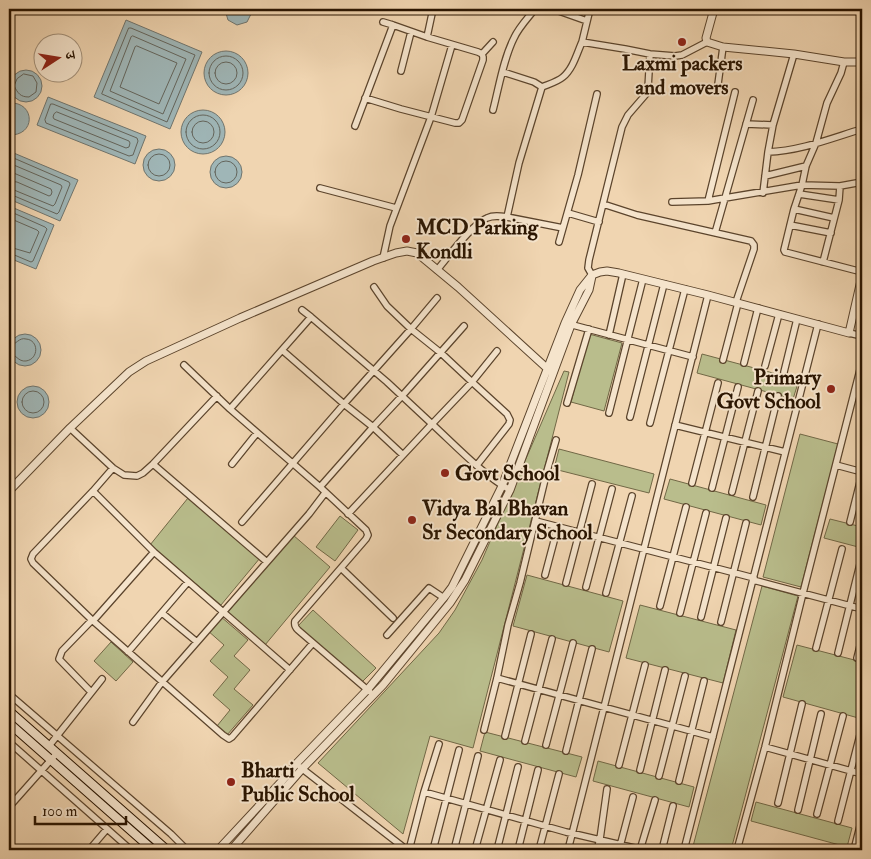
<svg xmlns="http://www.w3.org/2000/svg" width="871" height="859" font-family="'IM FELL Double Pica','Noto Serif Devanagari',serif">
<rect width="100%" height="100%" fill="#f0d5b1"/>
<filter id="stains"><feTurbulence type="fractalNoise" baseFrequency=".004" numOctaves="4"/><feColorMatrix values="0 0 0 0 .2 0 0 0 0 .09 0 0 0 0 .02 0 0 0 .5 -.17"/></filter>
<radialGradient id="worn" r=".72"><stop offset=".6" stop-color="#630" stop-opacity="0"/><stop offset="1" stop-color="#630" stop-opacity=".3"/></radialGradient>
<path fill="#b9bd8c" stroke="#716846" d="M589,334L622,343L604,411L571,402Z
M702,354L799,380L793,399L697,373Z
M564,371L569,372L473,748L430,736L403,834L318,763L439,633L455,610L482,560Z
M800,434L838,444L801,587L763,577Z
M559,449L654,474L649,493L554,469Z
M670,479L766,505L761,525L664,499Z
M188,498L260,558L221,605L150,545Z
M340,516L358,530L335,561L316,547Z
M830,519L862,527V548L824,538Z
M293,535L330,567L265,645L227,613Z
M527,575L623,601L609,652L513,626Z
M762,586L798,596L731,850H692Z
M640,605L736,630L723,683L626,658Z
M313,610L376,668L361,683L298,626Z
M220,616L248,640L234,656L250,670L234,689L253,705L227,735L217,726L230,710L213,695L228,677L210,661L224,645L207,630Z
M111,642L133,662L116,681L94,661Z
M797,645L862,662V719L783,697Z
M485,732L582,757L576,777L480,751Z
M598,761L694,787L689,807L593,781Z
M756,802L852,828L847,847L751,821Z"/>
<path fill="#9fb6b7" stroke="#70756e" d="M226,9H250L252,12L247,22L237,25L228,20L225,10Z
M126,20L202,52L170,129L94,97Z
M204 73a22 22 0 1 1 44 0a22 22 0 1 1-44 0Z
M10 86a16 16 0 1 1 32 0a16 16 0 1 1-32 0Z
M48,97L146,136L135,164L37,125Z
M9,103C35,101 37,136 9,135Z
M181 132a22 22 0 1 1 44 0a22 22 0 1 1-44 0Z
M143 165a16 16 0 1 1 32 0a16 16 0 1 1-32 0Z
M9,151L78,180L60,221L9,199Z
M210 172a16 16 0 1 1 32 0a16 16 0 1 1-32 0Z
M9,206L54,225L36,269L9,258Z
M9 350a16 16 0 1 1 32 0a16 16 0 1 1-32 0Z
M17 402a16 16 0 1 1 32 0a16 16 0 1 1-32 0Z"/>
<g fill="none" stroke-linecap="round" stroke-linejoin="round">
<path stroke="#64655c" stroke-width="1" d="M129,28H131L195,55L167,122L102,94Z
M133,36L186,59L163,114L110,91L131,37Z
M137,46L177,63L159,104L120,87L135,47Z
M209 73a17 17 0 1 1 34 0a17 17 0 1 1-34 0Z
M215 73a11 11 0 1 1 22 0a11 11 0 1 1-22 0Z
M24,74L33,76L37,83L36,92L29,97C20,97 18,93 14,86L17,79Z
M51,104H53L137,138L138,141L133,155L129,156L46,123L45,120Z
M57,112L129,141L130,143L129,147L126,148L54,119L53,117L54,114Z
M186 132a17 17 0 1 1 34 0a17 17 0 1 1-34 0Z
M192 132a11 11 0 1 1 22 0a11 11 0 1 1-22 0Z
M148 165a11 11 0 1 1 22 0a11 11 0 1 1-22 0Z
M9,156L69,182L70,184L59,212L57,214L12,195H9
M215 172a11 11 0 1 1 22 0a11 11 0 1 1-22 0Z
M9,163L61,185L62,187L55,204L53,206L14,190L9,189
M9,171L51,189L52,192L51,195L49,196L17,182L9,181
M9,211L45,227L47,229L33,261L31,262L12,254H9
M9,218L37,230L39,232L30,253L13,248L9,247
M9,346C16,345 19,337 26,339C39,340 39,359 26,361C18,362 16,354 9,353
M22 402a11 11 0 1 1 22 0a11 11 0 1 1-22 0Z"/>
<defs>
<path id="minor" d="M553,9L587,21
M849,9L862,11
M427,37L433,9
M582,42L590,9
M482,54L493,42
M844,62L841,73L827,103L816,143L806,166L802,185L794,209L784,250L785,252L862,272
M401,71L411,32
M503,72L534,82L542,87L519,163L507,217
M718,84L723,47
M542,87C549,84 557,82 563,77C573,69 577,53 582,42L625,49L650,54L675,56L682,55L707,42
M365,98L401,109L455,123H459L462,120L483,60V57L482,54L478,52L427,37L393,25L383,22
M493,110C499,87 503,60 514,38C519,27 528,18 535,9
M746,124L773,125
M355,126L393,25
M768,152C800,151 832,138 862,129
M765,176L806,166
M320,188L396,208
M763,193L768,152L773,125L794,54
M799,194L839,200
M708,201L735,92
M672,202L708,201L725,198L802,185L840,186L862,182
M603,204L637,215L751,241L754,245V249L736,302
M794,209L834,218
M568,213L599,222
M790,225L831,233
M715,233L753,100
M559,242L578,175L597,94
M383,258L390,226L431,117L452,45
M823,262L839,200L840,186
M437,270C448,257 473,223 487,218C493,215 500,216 507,217L563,228
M592,275L588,268L589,260L622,127L628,115L647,93L648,88L650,54
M374,287L387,306L411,329L441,353L472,382L497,351
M437,298L411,329L344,404L373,427L402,396L464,326
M311,317L387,382L432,424L472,382L507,414L510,420L509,424L477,465
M569,324L693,357
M849,333L862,336
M609,335L623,274
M723,360L738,303
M744,363L758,308
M184,365L230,409L320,487L366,530L368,535L366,539L295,621C294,625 295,627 298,630L370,692
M765,366L779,314
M784,372L797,319
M567,403L589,329
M230,409L311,317L302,310
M609,413L643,279
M630,417L664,284
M650,423L685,289
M675,425L785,452
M70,428L113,468L124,475L137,476L143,473L153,464L217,396
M153,464L267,562
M232,464L257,433
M836,465L862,472
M113,468L93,491L33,554L31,559L33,563L92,620L223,735L229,739L232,737L313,643
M692,483L718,383
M320,487L373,427L403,455
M712,488L738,387
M93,491L154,552
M732,492L758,391
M753,497L778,396
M348,514L432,424C456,446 482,474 510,490
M536,521L754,578
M242,522L344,404L282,350
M850,522L862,474
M341,568L393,618
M545,575L558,526
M753,580L862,609
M566,583L592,484
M586,587L612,489
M606,593L632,496
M660,606L686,507
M162,613L197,642
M680,613L706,513
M701,617L726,518
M93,621L154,552L290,670
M721,622L746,523
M387,635L429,588L444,598
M816,648L842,549
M128,652L188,582
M838,653L862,556
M857,658L862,638
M497,678L713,737
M91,692L59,659L62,651L92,620
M9,694L171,834L187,850
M133,722L162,682L309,514L325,493
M484,730L497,678L508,625L520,583L547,471L556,440
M505,736L531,634
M525,741L552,639
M9,742L131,850
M546,745L573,643
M49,746L102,679
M765,747L862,774
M566,751L592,649
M619,765L645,665
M300,767L407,850
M640,770L665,670
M659,776L685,676
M679,781L704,681
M424,792L566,832L643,850
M778,803L802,704
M9,807L57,753
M798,810L821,714
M817,814L843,716
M838,821L862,727
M89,850L107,829
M409,850L424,792L439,744
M433,850L459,750
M454,850L478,756
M475,850L500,760
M497,850L518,767
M518,850L538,770
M539,850L559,774
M568,850L708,295
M597,850L600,839L607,789
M619,850L633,797
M640,850L655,800
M662,850L673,806
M684,850L818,324
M737,850L765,747L803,593L862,362
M854,850L862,818"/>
<path id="tertiary" d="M714,9L706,38L707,42L723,47L794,54L844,62H862
M9,491L70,428L129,372L146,361L240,318L373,261L396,253L407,251L417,253L458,287L550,371
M218,850L282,781L296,764L368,689L446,595L452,587L502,486L565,323L580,290L592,275L600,272L607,271L619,273L708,295L849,333L862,276
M231,850L302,769L383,685L450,603L465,580L510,490L571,325L589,290L592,276"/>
<path id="secondary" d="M9,711L167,850
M9,723L153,850"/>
</defs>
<use href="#minor" stroke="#5b442c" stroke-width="8"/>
<use href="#tertiary" stroke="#5b442c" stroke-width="9"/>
<use href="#secondary" stroke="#291400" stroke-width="10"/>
<use href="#minor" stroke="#f5e4cc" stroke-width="5.5"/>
<use href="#tertiary" stroke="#f5e4cc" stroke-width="7"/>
<use href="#secondary" stroke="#f5e4cc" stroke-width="8"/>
</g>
<g fill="#8f2418" stroke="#f5e4cc" stroke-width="2">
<circle cx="682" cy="42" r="5"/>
<circle cx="406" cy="239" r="5"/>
<circle cx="831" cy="389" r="5"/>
<circle cx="445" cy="473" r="5"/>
<circle cx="412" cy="520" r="5"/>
<circle cx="231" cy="782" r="5"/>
</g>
<g text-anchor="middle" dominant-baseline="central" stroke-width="4" stroke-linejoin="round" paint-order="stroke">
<g font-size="21" font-weight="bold" fill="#291400" stroke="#f5e4cc" text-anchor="start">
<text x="682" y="63" text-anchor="middle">Laxmi packers<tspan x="682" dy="24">and movers</tspan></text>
<text x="416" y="227">MCD Parking<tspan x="416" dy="24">Kondli</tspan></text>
<text x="821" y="377" text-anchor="end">Primary<tspan x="821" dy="24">Govt School</tspan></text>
<text x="455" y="473">Govt School</text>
<text x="422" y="508">Vidya Bal Bhavan<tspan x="422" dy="24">Sr Secondary School</tspan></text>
<text x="241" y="770">Bharti<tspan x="241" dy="24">Public School</tspan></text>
</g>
</g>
<rect width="871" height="859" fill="none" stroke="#f0d5b1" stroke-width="30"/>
<rect x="10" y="10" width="851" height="839" fill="none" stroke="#291400" stroke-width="2.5"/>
<rect x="15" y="15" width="841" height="829" fill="none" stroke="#291400"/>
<g transform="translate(58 58) rotate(78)"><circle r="24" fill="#f5e4cc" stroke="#a3917a"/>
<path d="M0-4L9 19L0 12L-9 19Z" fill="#8f2418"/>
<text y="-8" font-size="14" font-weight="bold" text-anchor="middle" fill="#291400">उ</text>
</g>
<path d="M35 816v8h91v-8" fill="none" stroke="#291400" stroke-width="2.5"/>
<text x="42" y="816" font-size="15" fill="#291400" stroke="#f5e4cc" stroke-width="4" paint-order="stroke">100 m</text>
<rect width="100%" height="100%" filter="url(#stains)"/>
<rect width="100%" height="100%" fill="url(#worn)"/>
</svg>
